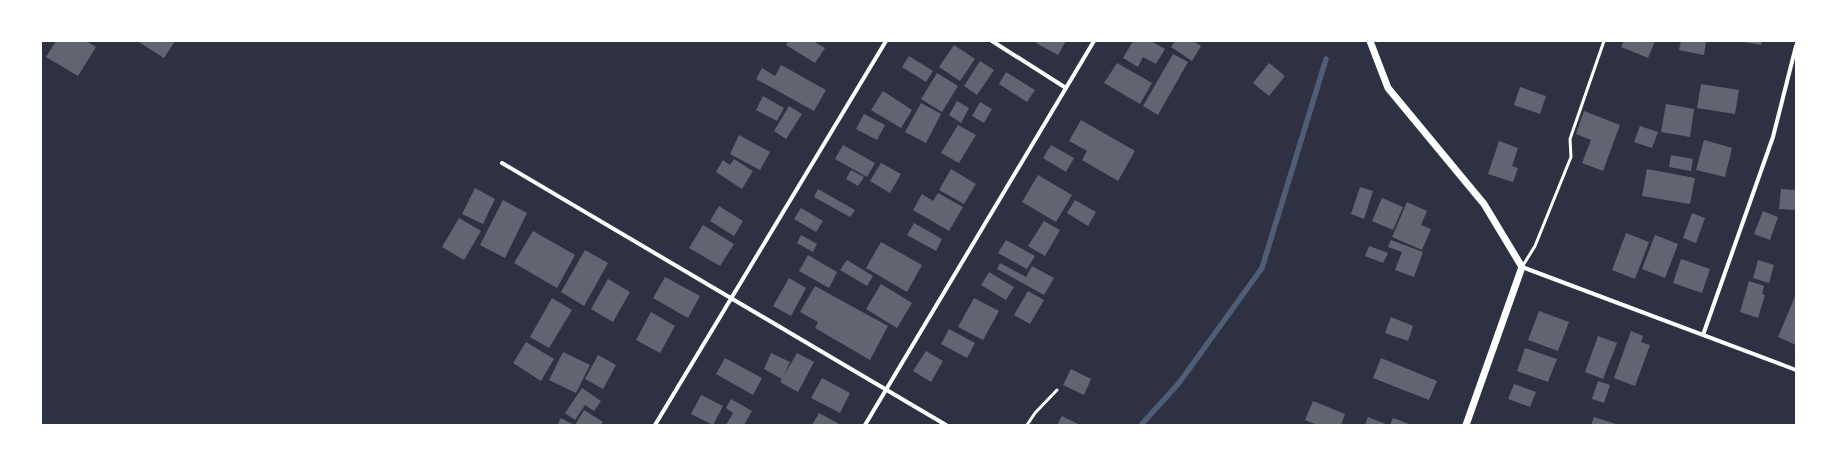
<svg xmlns="http://www.w3.org/2000/svg" width="1837" height="466" font-family="'Varela Round',sans-serif">
<rect width="100%" height="100%" fill="#2d3142"/>
<g fill="none" stroke-linecap="round" stroke-linejoin="round">
<path stroke="#4f5d75" stroke-width="5.5" d="M1141,425L1179,383L1262,268L1326,59"/>
</g>
<path fill="#626471" d="M56,41H86L96,47L78,76L46,57Z
M137,41H175L164,58Z
M788,41H813L825,48L815,63L786,45Z
M1038,41H1066L1058,55L1036,43Z
M1133,41H1151L1165,49L1156,64L1143,57L1138,67L1123,58Z
M1175,41H1193L1201,46L1192,61L1171,47Z
M1624,41H1655L1648,58L1621,47Z
M1681,41H1706L1704,55L1679,50Z
M1738,41H1762L1761,45Z
M954,45L975,59L960,81L939,67Z
M1173,54L1188,62L1158,115L1143,106Z
M909,56L933,71L926,82L902,67Z
M980,61L994,70L977,95L964,86Z
M1117,63L1152,83L1140,104L1104,83Z
M1269,63L1285,76L1269,96L1253,83Z
M781,65L826,90L814,111L756,79L762,68L775,76Z
M1006,72L1035,90L1027,102L999,84Z
M937,73L958,86L942,112L921,99Z
M1701,84L1739,90L1735,114L1697,108Z
M1520,87L1546,96L1540,114L1514,105Z
M883,91L912,110L901,128L871,110Z
M763,96L784,108L777,121L756,110Z
M957,101L969,108L961,123L949,115Z
M980,102L992,109L984,123L972,116Z
M921,103L941,114L926,143L905,132Z
M1666,104L1694,109L1690,137L1661,132Z
M789,106L802,114L786,139L774,131Z
M1584,111L1620,125L1603,171L1582,163L1591,140L1576,134Z
M864,114L885,125L877,140L856,129Z
M1081,120L1135,151L1118,181L1082,160L1087,151L1069,141Z
M958,125L976,135L959,163L941,153Z
M1640,126L1658,132L1652,148L1634,142Z
M739,135L770,152L760,170L730,154Z
M1704,140L1732,148L1725,177L1696,170Z
M1499,141L1518,148L1512,166L1518,168L1513,182L1488,174Z
M843,145L875,163L867,177L835,159Z
M1051,145L1074,158L1066,172L1043,158Z
M1671,155L1693,159L1691,171L1669,167Z
M734,159L753,171L742,189L716,172L723,160L730,165Z
M881,163L901,174L890,193L870,181Z
M951,169L976,184L964,204L939,190Z
M1647,169L1695,178L1690,204L1642,196Z
M851,170L864,177L858,186L846,179Z
M1038,175L1072,195L1056,222L1022,202Z
M1360,187L1373,191L1364,219L1351,214Z
M475,188L495,199L483,224L462,214Z
M818,189L855,210L850,217L814,197Z
M1781,189L1796,190V210L1779,209Z
M938,193L963,207L949,231L913,210L922,194L933,201Z
M1382,198L1403,207L1393,230L1372,221Z
M503,200L527,213L505,258L480,245Z
M1075,200L1096,212L1088,226L1067,213Z
M1407,202L1427,211L1421,225L1431,229L1422,250L1392,237Z
M719,206L743,221L734,236L710,221Z
M801,208L823,221L816,232L794,219Z
M1763,211L1778,217L1770,240L1754,234Z
M1692,213L1705,218L1696,243L1683,238Z
M459,218L481,231L464,260L442,247Z
M1044,221L1060,230L1045,256L1028,246Z
M914,223L942,239L936,251L907,235Z
M703,225L734,244L720,266L689,248Z
M533,231L575,255L557,288L514,263Z
M1626,233L1649,242L1635,279L1612,270Z
M801,235L817,244L813,252L797,243Z
M1655,235L1678,244L1665,278L1642,269Z
M1006,240L1035,256L1027,269L998,253Z
M1391,240L1423,252L1414,277L1395,270L1402,252L1388,247Z
M881,242L922,265L907,292L866,268Z
M1369,246L1388,253L1383,263L1365,256Z
M585,250L608,263L584,306L561,292Z
M808,255L837,272L829,288L799,271Z
M1681,259L1710,269L1702,293L1673,283Z
M847,260L873,276L867,286L840,270Z
M1758,260L1774,265L1769,283L1753,278Z
M1000,263L1026,277L1032,266L1054,278L1044,295L997,269Z
M989,272L1014,287L1006,300L981,285Z
M665,277L700,296L688,318L653,298Z
M789,278L806,288L791,316L773,306Z
M608,279L630,292L613,322L591,309Z
M1749,281L1764,286L1762,294L1765,295L1758,318L1740,312Z
M881,284L912,303L897,328L866,309Z
M815,286L888,326L870,360L815,328L818,322L800,312Z
M1028,291L1044,300L1030,324L1014,315Z
M1796,294V345L1778,337Z
M552,298L572,310L549,348L530,337Z
M974,298L999,311L983,340L958,327Z
M1539,311L1569,322L1558,351L1528,340Z
M651,312L675,326L660,353L636,340Z
M1391,317L1413,326L1408,341L1385,333Z
M949,329L975,343L967,358L941,344Z
M1631,331L1643,336L1641,342L1650,345L1635,386L1614,378Z
M1598,336L1617,343L1603,379L1585,372Z
M526,342L554,359L541,381L513,363Z
M1525,348L1557,359L1548,382L1517,371Z
M926,351L943,361L931,382L913,371Z
M563,352L590,365L576,393L549,380Z
M771,353L790,362L783,377L797,353L814,362L798,392L780,382L782,379L764,369Z
M598,355L616,365L603,389L585,379Z
M725,358L762,378L753,395L716,374Z
M1381,358L1437,381L1429,400L1373,378Z
M1071,369L1091,379L1084,395L1063,385Z
M822,378L850,393L840,413L811,398Z
M1598,381L1610,385L1604,403L1592,399Z
M1514,384L1536,392L1530,407L1508,399Z
M582,388L601,401L594,411L585,405L575,420L565,413Z
M701,395L723,406L713,425L691,414Z
M731,399L752,411L744,425H726L733,413L726,408Z
M1313,401L1345,414L1341,425H1317L1305,420Z
M584,410L603,422L601,425H575Z
M819,413L839,424L838,425H812Z
M1062,416L1080,425H1057Z
M1368,417L1388,425H1365Z
M1594,417L1616,424V425H1591Z
M561,418L574,425H561L558,423Z
M1393,418L1412,425H1390Z"/>
<g fill="none" stroke-linecap="round" stroke-linejoin="round">
<path stroke="#fff" stroke-width="3" d="M1522,267L1535,246L1571,157L1570,139L1604,41
M1027,425L1035,413L1057,390"/>
<path stroke="#fff" stroke-width="4" d="M992,41L1066,88
M502,163L946,425
M1522,267L1796,370
M1703,335L1773,137L1796,46
M655,425L886,41
M865,425L1094,41"/>
<path stroke="#fff" stroke-width="7" d="M1370,41L1388,88L1484,204L1522,267L1466,425"/>
</g>
<rect width="1837" height="466" fill="none" stroke="#ffffff" stroke-width="84"/>
</svg>
